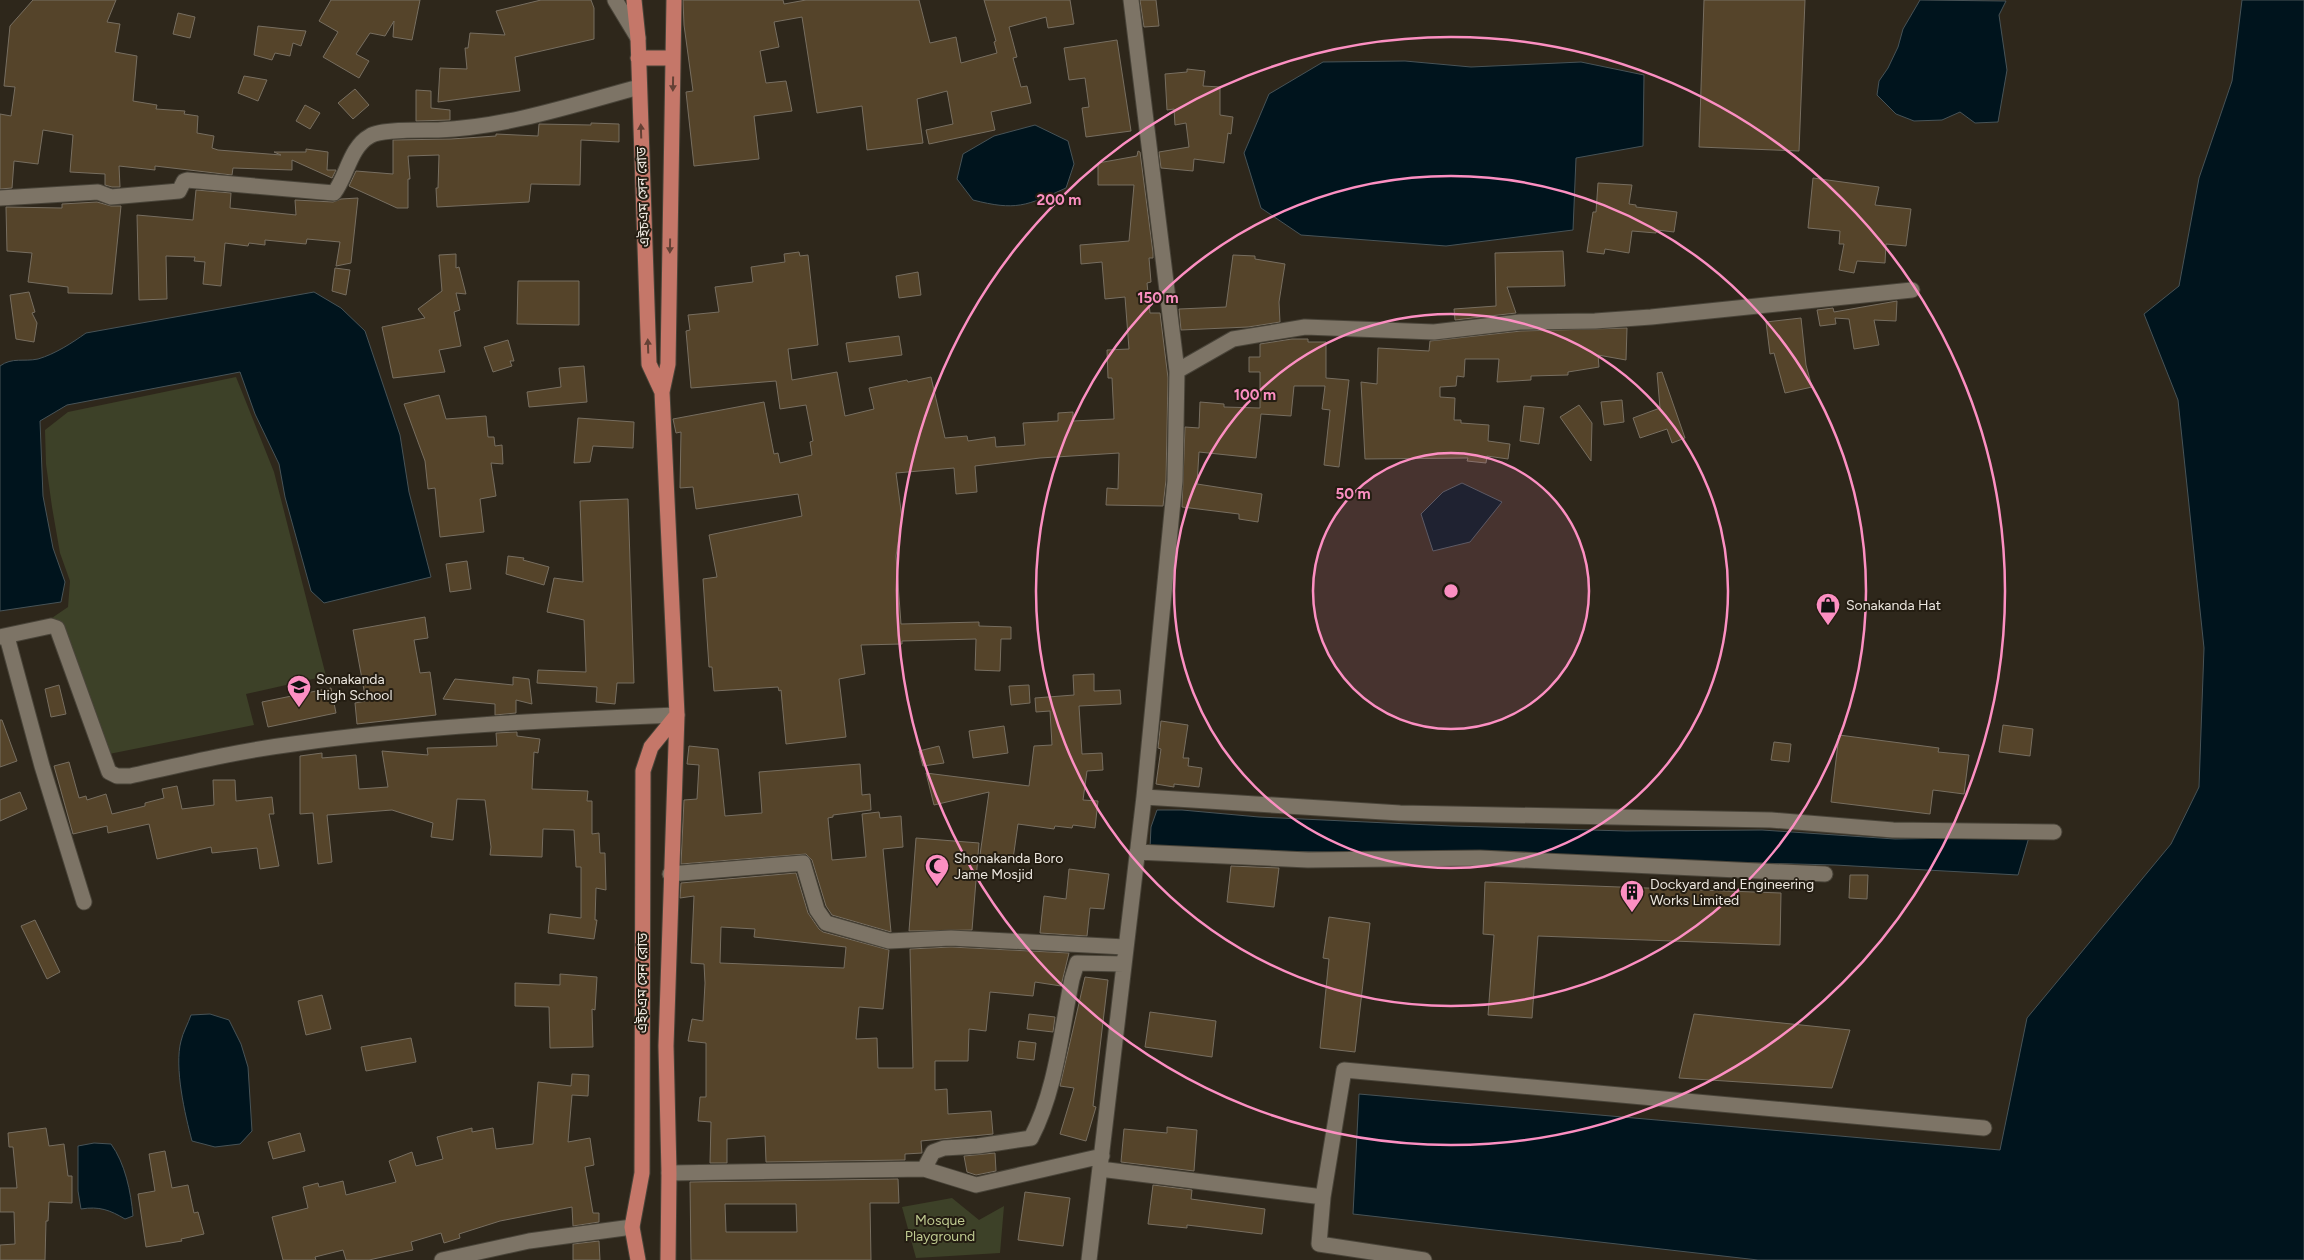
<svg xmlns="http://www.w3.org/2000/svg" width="2304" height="1260" font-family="Figtree,'Noto Sans Bengali',sans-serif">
<rect width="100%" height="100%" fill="#2e271b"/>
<path fill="#3d4128" d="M236,377L274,472L326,676L246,694L254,725L99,756L49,620L68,607L70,581L60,553L52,507L46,464L45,430L68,412Z
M952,1198L979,1220L1004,1206L1000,1253L916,1258L902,1207Z"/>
<path fill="#00141d" stroke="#475357" d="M1920,0L2006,1L1999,15L2007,70L1998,122L1975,123L1960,112L1942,120L1914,121L1896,114L1877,95L1879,81L1888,68L1898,47L1903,29Z
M2242,0H2304V1260H1758L1353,1214L1359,1094L2000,1150L2027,1018L2171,844L2199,787L2204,648L2178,400L2144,314L2179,286L2199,178L2232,81Z
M1405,61L1471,67L1581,62L1644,75L1643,146L1576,158L1573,230L1446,246L1301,235L1261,208L1244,153L1269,94L1323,62Z
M1035,125L1068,141L1074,164L1066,188C1026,206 1016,211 973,200L957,179L963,154L994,136Z
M314,292L341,308L365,331L400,435L409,492L431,577L324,603L311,591L285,497L279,464L255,414L240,372L67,405L40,421L43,496L53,548L65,582L61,602L0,611V366C12,357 24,362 38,359C55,354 72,343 86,333Z
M1462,483L1502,502L1470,542L1433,551L1421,514L1443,492Z
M1157,810H1182L1259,817L1452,826L1626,831L1762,830L1895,839L2029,837L2018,875L1835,865L1150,848L1151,827Z
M210,1014L229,1020L241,1044L248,1067L252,1131L240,1144L215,1147L192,1141C185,1115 174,1067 181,1041C183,1032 188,1024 191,1015Z
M94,1143L111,1144C125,1163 131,1192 133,1216L125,1219C110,1210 99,1206 81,1209L78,1191V1146Z"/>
<path fill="#55442a" stroke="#776e60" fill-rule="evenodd" d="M33,0H116L107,22L120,24L115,52L137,56L133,101L157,105L156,109L185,111L184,114L198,116L197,133L214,136L212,148L218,150L281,155L274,152H306V149L328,152L327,170H336L332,178L292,160V170L233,168L232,175L155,166V170L119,166L120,187H112L105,185V174L70,172L73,135L43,130L38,164L14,161L12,188L0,189V114L11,116L15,87L4,86L10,26Z
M331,0H420L412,40L393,37L394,21L385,36L370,33L356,54L369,61L359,78L323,57L338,32L319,21Z
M541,0H591L594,8V39L515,57L520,91L438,102L440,68L467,69L465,48H468L470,33L505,35L496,11Z
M683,0H783L784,4L806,0H919L930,43L956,37L961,63L997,53L994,42L996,41L984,0H1070L1074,24L1048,28L1046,17L1009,27L1017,57L1013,58L1021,87L1027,86L1031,103L991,112L995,130L929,144L926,130L953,124L947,91L917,99L923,143L867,150L862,106L817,113L802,17L774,22L779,47L760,51L766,83L786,81L792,111L754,116L759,159L694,166L686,92L693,91L684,25Z
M1140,0H1156L1159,26L1144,27Z
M1704,0H1805L1799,151L1699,147Z
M178,13L195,17L190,38L173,34Z
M258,26L295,30L306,31L301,46L293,43L290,56L275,53L272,60L254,55Z
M1117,40L1131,131L1086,137L1082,108L1089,107L1085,78L1069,80L1064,48Z
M1187,69L1205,71L1203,86L1220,87V115L1233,117L1231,134L1228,133L1224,163L1194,159L1193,171L1161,168L1159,152L1189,147L1186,123L1175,125L1174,109L1167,110L1165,74L1187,72Z
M244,76L267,80L258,101L238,93Z
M355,89L369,105L353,119L338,103Z
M416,90L431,91V108L450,110V120L416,121Z
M305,105L320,113L310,129L296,121Z
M591,123L619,124V142L581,140L580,185L531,184L529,202L437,207L436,188H438L439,155L408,156L410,179H408V208H397L349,186L356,171L393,174V140L451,139L496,136V134L538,136L539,124L591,125Z
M1138,151L1140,152L1153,253V258H1149L1151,282L1147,283L1150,313H1160L1168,378L1166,480L1163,506L1106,505L1107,488L1118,489L1119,453L1040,458L975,466L977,492L956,494L954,468L896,473L902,518L896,556L901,624L979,622V626L1011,627V639H1001L1000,671L975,670L976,639L902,641V644L861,645L865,674L839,679L846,737L786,744L781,690L779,691L778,687L714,691L712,667H709L703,579L717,577L709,535L802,516L798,494L696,509L693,487L680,488L681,432L676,433L673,419L764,402L774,454L778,453L780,463L812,455L810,442L813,441L806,405L780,409L776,381L691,388L686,331L690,330L688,315L719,312L715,287L753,282L751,267L785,262L784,254L799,252L800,256L808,255L818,345L788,349L792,380L837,372L845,416L874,409L869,388L907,380L908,382L931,377L945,438L967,436L968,441L995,437L996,447L1025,445L1023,423L1058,421V413L1073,412V421L1114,419L1112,378H1108L1107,350L1129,349L1125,297L1105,299L1102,262L1081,264L1080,245L1129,241L1134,185H1098V163L1137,156Z
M1813,178L1879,187L1875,205L1911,209L1906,246L1886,244L1885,263L1857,261L1854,273L1839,270L1844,244H1839L1840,231L1808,228Z
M1598,183L1632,185L1629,204L1636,205V207L1677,212L1674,232L1657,230L1656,233L1632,231L1629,253L1605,249L1604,254L1587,252L1593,212H1596Z
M196,190L231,193L230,208L296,215L295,200L333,202L341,199L358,198L351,263L336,266L340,242L307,239L306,244L265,240V245L249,243L248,246L225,243L221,286L203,284L205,262L194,261L195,257L166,256L167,299L139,300L137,215L193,220Z
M97,202L111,206H121L112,294L68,293V287L28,282L32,253L7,251L6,207L62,208V204Z
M1563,251L1565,286L1507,287L1516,313L1455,320L1454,309L1496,306L1495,253Z
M456,254V268L459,267L466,294L456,293L460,310L454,312L461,346L439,350L445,372L393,378L382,327L425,318L418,309L442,291L439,255Z
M1233,255L1255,256V259L1285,264L1279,302L1280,322L1248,327L1181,330L1179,309L1226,307Z
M335,268L350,270L346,295L332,291Z
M918,272L921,295L899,298L896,276Z
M518,281H579V325L517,324Z
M29,292L35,312L32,313L37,323L34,342L16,339L10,295Z
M1897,301L1896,321L1874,320L1879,345L1854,349L1849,319L1835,318L1836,324L1820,326L1817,310L1833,308L1834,312Z
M1801,318L1806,365L1812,387L1785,393L1774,353L1770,354L1766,322Z
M1627,328L1626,360L1598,355L1599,367L1568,372V375L1531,376V380L1497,382L1499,359H1465L1464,377L1457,376L1456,386L1440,387V397L1455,398L1454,420H1461V423L1489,425L1488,441L1510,444L1508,459L1487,456L1486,463L1467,461L1468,458L1365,459L1361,382L1377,384L1378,348L1429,351L1430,341L1521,331Z
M899,336L902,355L849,362L846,343Z
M1292,339H1308V342H1326V378L1349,380L1339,467L1324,465L1330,410L1322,409L1325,386H1294L1291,416L1261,414L1256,458L1199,452L1197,484L1262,494L1258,522L1239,519V514L1182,507L1185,427L1199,428L1200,402L1224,404V407L1260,408V372H1249V357H1260V344Z
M508,340L514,361H510L512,366L493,372L484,347Z
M584,366L587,402L529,407L527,392L561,387L559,368Z
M1662,372L1685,438L1672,443L1667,429L1640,438L1633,418L1660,408L1657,373Z
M439,395L446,419L486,416L488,437H494L495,446L502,445L503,464L491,463L496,496L480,499L484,532L440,537L435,488L428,489L425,461L404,404Z
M1622,400L1624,422L1604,425L1601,402Z
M1579,405L1592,423L1591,461L1560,417Z
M1524,406L1544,408L1539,444L1520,441Z
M578,418L634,422L633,448L593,446L590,462L574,463Z
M628,499L634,683H617L615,704L596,702L597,687L537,683L538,670L586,672L584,620L547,612L554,578L583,582L580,501Z
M508,556L524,558L523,560L549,567L544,585L506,574Z
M467,561L471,589L450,592L446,564Z
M425,617L428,638L414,640L420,673L430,672L436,715L357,724L355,703L366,701L353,630Z
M1094,674V691L1120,690L1121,704L1079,706L1082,754L1102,753L1103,770L1087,771L1083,800L1098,801L1095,828L1073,825L1072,828L1055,826L1054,829L1018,824L1013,859L980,855L989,792L934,805L926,773L1029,786L1034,746L1052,745L1050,711L1036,712L1035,698L1074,695L1073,675Z
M513,677L529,679L532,704L516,700V713L495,715V704L443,699L455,679L513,685Z
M59,685L66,714L51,717L45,689Z
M1029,685L1030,703L1011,705L1009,686Z
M331,688L336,713L268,727L262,702Z
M0,720H2L17,761L0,767Z
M1161,721L1188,725L1183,758H1189L1188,766L1202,768L1199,787L1174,784V787L1156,784L1161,749L1158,748Z
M2003,725L2033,729L2030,756L1999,752Z
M1004,726L1008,753L973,758L969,731Z
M517,732V736L540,739L538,753L534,752L532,789L588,791L587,801H592V834L599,833L600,853H605L606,890L596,888L595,920H597L594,939L548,933L550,914L581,918V867H576L574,830L543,829L542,857L490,855L491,847L485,800L457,799L453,840L431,837L433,823L392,810L327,815L332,862L318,864L313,813L300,814V756L322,753V758L356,755L359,789L388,787L382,751L428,755L427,748L497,746L496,733Z
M1839,735L1939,748L1938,752L1969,755L1964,794L1933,790L1930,814L1831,802Z
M1774,742L1791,744L1789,762L1771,760Z
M689,746L718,749L725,816L762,813L759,772L860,764L862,795L870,794L871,810L833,815V817L828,818L832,860L866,857L862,814L879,812L880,818L901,816L903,847L883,849L891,932L832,915L826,906L812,860L806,854L681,864L684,800L697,799L699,765L687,764Z
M939,746L944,763L923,766L919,751Z
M69,762L79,798L86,796L87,800L106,794L112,814L145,806V803L164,798L162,789L177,786L182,809L214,805L213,780H235L236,801L272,797L274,814H269L279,866L260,869L257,848L212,853L211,847L157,859L149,824L108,833L107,826L73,834L54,766Z
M20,792L27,809L0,821V800Z
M916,838L979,843L972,930L909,931Z
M1231,866L1279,868L1274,907L1227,902Z
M1069,869L1109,874L1104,909L1090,908L1087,936L1040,933L1044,896L1066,899Z
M796,873L808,913L819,929L823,932L889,950L883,1009L859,1007L856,1039L877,1038L878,1068H913L910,949L951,947L1069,953L1061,986L1035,982L1033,996L990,992L986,1031L969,1029L968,1061H935V1090L947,1089L948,1114L991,1111L993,1134L921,1141L922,1153L905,1154V1160L766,1162L765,1136L727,1139V1163H710L711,1122L698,1121L700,1097H706V1043L688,1041L692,1019L703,1021L705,983L704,964L691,963L694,896L680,898L681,883ZM721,927L755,929L754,937L846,947L844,968L720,963Z
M1850,875H1868L1867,899L1849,898Z
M1485,882L1781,893L1780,945L1538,936L1532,1018L1488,1015L1494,935L1483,934Z
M1329,917L1370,923L1355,1052L1320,1048L1329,959L1323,958Z
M35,920L60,972L47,979L21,926Z
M560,974L597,977L595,1010L592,1009L593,1047L550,1048L549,1007L515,1006V983L560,985Z
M1085,977L1108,980L1093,1106L1096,1107L1086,1141L1060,1134L1074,1088L1060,1086Z
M322,995L331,1029L306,1035L298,1001Z
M1150,1012L1216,1021L1212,1057L1145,1047Z
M1029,1014L1055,1017L1053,1032L1027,1029Z
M1694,1014L1850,1030L1832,1088L1679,1078Z
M411,1038L416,1062L366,1071L361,1047Z
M1019,1041L1036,1043L1034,1060L1017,1058Z
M572,1074L589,1075L588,1096L572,1095L568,1142L590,1138L594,1165L585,1167L593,1213H599V1222L573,1226L572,1207L500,1221L459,1234L460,1238L444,1243L441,1233L411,1242L413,1250L369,1260H346L343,1250L315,1257L316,1260H283L272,1217L308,1208L303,1187L318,1183L319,1187L343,1181L346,1195L396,1182L389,1161L412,1152L416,1166L443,1159L437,1137L472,1128V1132L493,1128L496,1149L533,1144L538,1082L571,1086Z
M1167,1127L1197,1130L1194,1171L1121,1162L1124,1129L1167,1133Z
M46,1128L49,1146L64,1144L68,1176H72V1203L49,1202L48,1221H46L45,1260H0V1245L15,1244L14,1212H0V1188H17L13,1147H9L8,1133Z
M300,1133L305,1151L273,1159L268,1142Z
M165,1151L172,1188L188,1185L194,1213L198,1212L204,1234L181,1239L182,1241L146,1247L138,1194L155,1191L149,1154Z
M995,1153L996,1171L976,1175L967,1172L964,1156Z
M898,1179L899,1203H870L871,1260H691L690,1182ZM725,1204H796L797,1232H726Z
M1153,1185L1192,1190L1191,1199L1265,1209L1262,1234L1187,1225V1228L1148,1224Z
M1025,1192L1070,1198L1063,1246L1018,1240Z
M599,1241L600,1260H573V1244Z"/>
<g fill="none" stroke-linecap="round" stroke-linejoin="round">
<defs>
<path id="minor" d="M615,0L638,38
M0,198L98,192L111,197L179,191L184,181L187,180L334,193C347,176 350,147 370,136C381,129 423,130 438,130C507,127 573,105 639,87
M1177,371L1233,339L1305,327L1434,332L1520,322L1595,321L1651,317L1912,290
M0,637L51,626L57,628L109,772L117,776H130C184,764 238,751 293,744C420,726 548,720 677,715
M7,637L42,766L84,902
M1144,797L1400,813L1771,820L1893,830L2054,832
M1137,852L1308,860L1480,858L1825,874
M670,874L803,863L817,910L826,923L889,941L951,938L1125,947
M924,1169L933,1152L944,1148L978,1146L1031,1138C1056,1090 1061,1032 1072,979L1077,963L1124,964
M1100,1169L1323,1197L1319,1244L1424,1260
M669,1173L924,1169L976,1185L1102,1156
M1323,1197L1344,1070L1984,1128
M442,1260L529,1241L632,1227
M1089,1260L1144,797L1175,481L1177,371L1131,0"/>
<path id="major" d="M634,0L638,38L649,364L662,392
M638,58H673
M638,1260L632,1227L642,1173L643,771L651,747L677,715
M668,1260L669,1173L666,1046L677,715L662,392L668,364L674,0"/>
</defs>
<use href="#minor" stroke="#494439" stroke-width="17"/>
<use href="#major" stroke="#494439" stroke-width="17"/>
<use href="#minor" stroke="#7d7466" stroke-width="15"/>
<use href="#major" stroke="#c57769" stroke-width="15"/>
</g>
<defs><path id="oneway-solid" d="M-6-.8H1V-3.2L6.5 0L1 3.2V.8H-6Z" transform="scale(1.25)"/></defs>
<g fill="#644135">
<use href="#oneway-solid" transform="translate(673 84) rotate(91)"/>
<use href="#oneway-solid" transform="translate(641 131) rotate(-92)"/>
<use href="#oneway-solid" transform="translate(670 246) rotate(91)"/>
<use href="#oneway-solid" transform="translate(648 346) rotate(-92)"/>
</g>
<circle cx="1451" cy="591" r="138" fill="#fc8fc2" fill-opacity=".12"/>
<g fill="none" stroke="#fc8fc2" stroke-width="2.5">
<circle cx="1451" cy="591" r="138"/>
<circle cx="1451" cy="591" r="277"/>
<circle cx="1451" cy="591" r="415"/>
<circle cx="1451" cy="591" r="554"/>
</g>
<defs>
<symbol id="shop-pin" viewBox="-11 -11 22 30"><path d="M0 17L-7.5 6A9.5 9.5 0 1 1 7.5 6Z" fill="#fc8fc2" stroke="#241d12"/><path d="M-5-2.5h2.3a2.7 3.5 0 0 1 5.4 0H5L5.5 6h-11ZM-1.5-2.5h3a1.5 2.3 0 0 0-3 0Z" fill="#111"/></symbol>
<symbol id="school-pin" viewBox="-11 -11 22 30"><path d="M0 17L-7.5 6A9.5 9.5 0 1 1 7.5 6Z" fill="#fc8fc2" stroke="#241d12"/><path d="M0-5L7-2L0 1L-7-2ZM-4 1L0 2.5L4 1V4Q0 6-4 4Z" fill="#111"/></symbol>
<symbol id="mosque-pin" viewBox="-11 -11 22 30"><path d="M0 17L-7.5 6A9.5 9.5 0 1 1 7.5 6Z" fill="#fc8fc2" stroke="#241d12"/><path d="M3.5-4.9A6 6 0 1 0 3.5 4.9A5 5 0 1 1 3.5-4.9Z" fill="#111"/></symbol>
<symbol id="building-pin" viewBox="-11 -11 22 30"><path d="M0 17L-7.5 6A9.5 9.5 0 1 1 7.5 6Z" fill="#fc8fc2" stroke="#241d12"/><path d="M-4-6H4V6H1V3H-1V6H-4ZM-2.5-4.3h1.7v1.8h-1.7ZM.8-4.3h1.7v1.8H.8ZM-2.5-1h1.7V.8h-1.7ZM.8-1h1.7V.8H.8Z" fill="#111"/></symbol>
</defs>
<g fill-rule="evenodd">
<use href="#shop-pin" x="1814" y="591" width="28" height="38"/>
<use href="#school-pin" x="285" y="673" width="28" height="38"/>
<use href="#mosque-pin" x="923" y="852" width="28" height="38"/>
<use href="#building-pin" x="1618" y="878" width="28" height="38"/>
</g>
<g text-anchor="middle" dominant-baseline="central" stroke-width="4" stroke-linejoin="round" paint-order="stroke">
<g font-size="14" fill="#ece7df" stroke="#241d12">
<text transform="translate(643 197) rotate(-92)">এইচএম সেন রোড</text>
<text transform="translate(642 983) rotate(-90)">এইচএম সেন রোড</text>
</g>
<g font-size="14" fill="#ece7df" stroke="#241d12" text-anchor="start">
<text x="1846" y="605">Sonakanda Hat</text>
<text x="316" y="679">Sonakanda<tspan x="316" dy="16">High School</tspan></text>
<text x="954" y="858">Shonakanda Boro<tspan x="954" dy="16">Jame Mosjid</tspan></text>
<text x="1650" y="884">Dockyard and Engineering<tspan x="1650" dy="16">Works Limited</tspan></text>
</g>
<g font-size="14" fill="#bec990" stroke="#241d12">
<text x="940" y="1220">Mosque<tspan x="940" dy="16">Playground</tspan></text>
</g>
</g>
<circle cx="1451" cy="591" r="8" fill="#fc8fc2" stroke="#241d12" stroke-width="2.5"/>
<g font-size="15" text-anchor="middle" font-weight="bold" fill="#fc8fc2" stroke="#241d12" stroke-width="4" stroke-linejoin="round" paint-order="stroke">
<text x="1059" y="205">200 m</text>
<text x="1158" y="303">150 m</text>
<text x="1255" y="400">100 m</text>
<text x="1353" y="499">50 m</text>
</g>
</svg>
